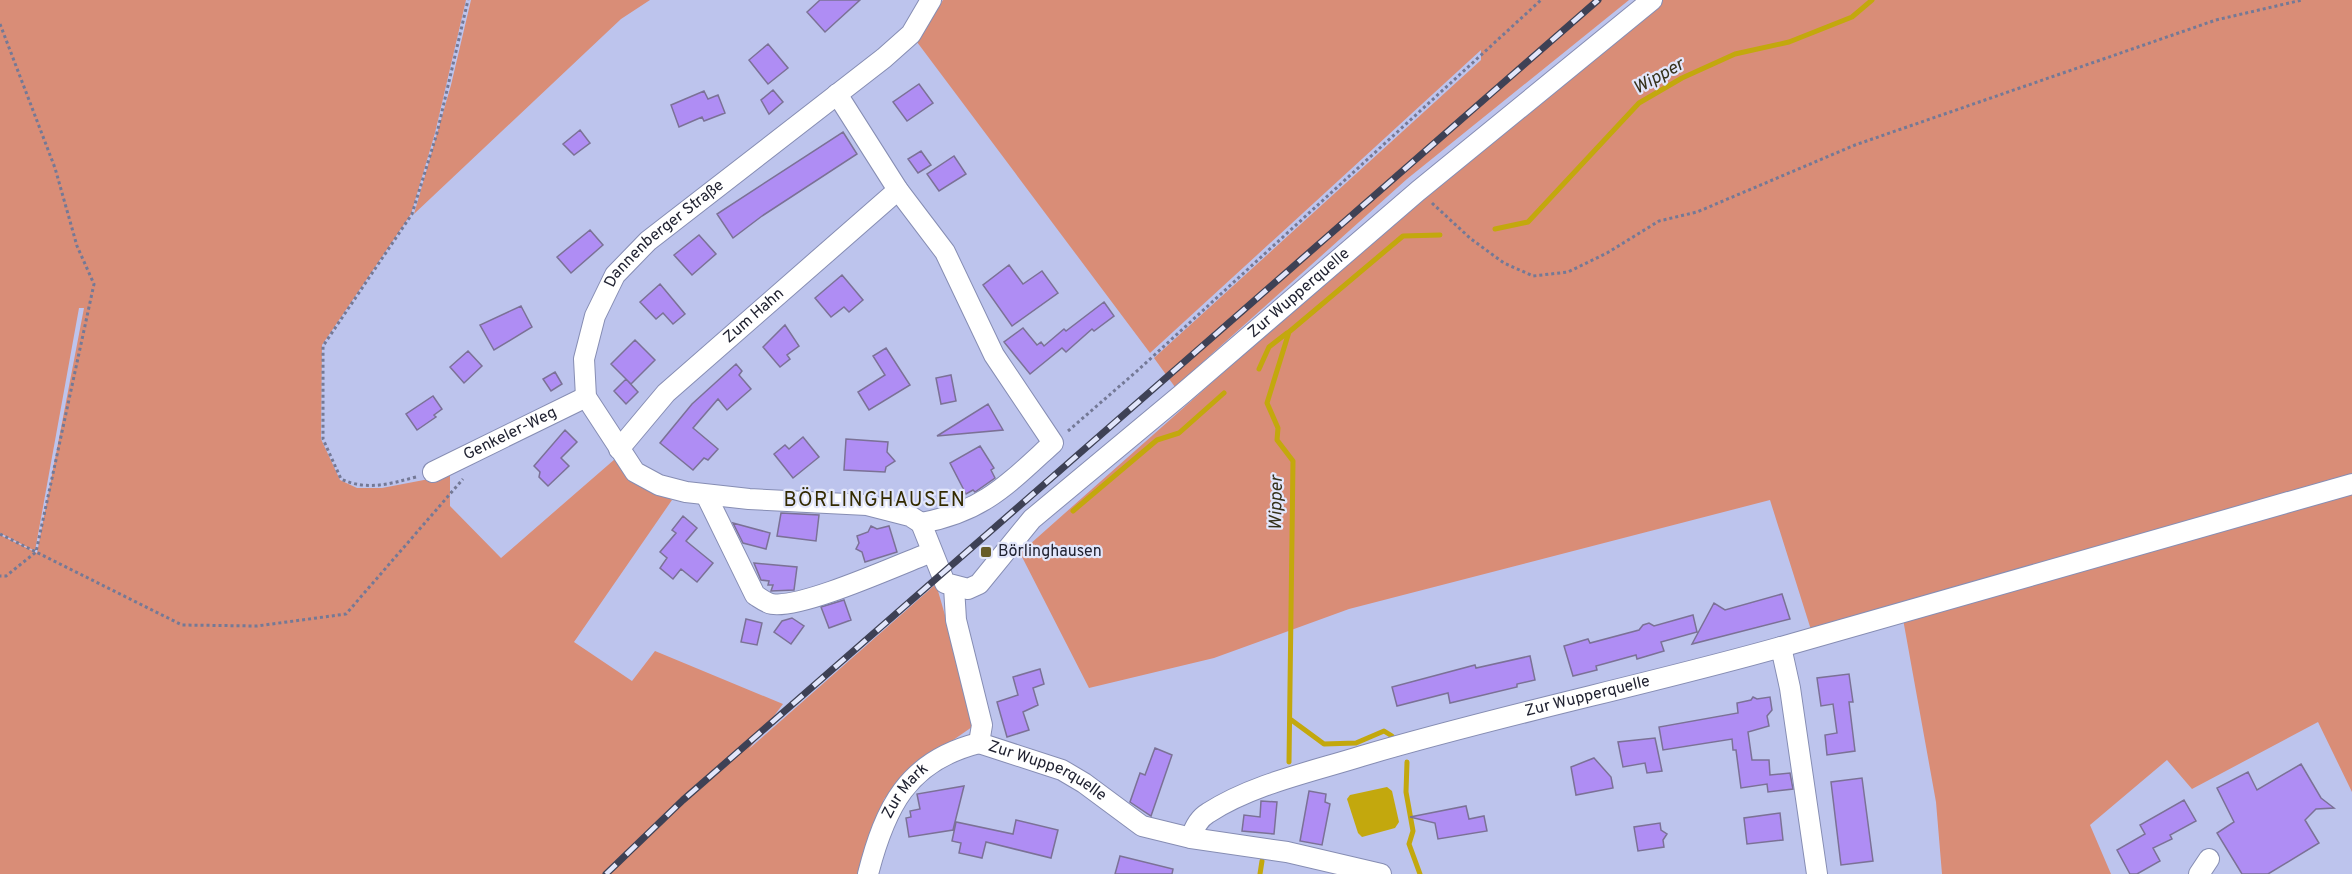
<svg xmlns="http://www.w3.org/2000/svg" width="2352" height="874" font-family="Overpass,sans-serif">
<rect width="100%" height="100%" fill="#bdc4ed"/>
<path fill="#d98d77" d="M0,0H466L435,133L411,214L322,345L321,439L340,480L357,488H382L450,475V506L501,558L615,459L631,480L672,500L574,642L632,681L655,651L783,704L749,749L936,584L975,719L972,727L923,761L884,799L864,874H0V535L37,553L84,308H79L35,551L0,533Z
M471,0H650L621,19L414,214L451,85Z
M943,0H1629L1407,179L1175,387L1154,358L1481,60V50L1150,353L917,42Z
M1661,0H2352V481L1812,633L1770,500L1349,609L1214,658L1089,688L1020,553L1431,188Z
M2352,488V792L2318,722L2192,789L2167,760L2090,825L2111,874H1942L1936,802L1903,619Z"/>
<path fill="#c3a80d" d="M1387,787L1392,791L1399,822L1395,828L1362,837L1358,833L1347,799L1350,795Z"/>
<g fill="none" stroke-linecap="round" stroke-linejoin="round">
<path stroke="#c3a80d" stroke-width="5" d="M1495,229L1528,222L1639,103L1682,78L1735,54L1789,42L1852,17L1872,0
M1259,369L1269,347L1287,333
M1073,511L1157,440L1179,433L1224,393
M1290,719L1324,744L1356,743L1384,731L1392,736
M1289,762L1293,461L1277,440L1278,428L1267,403L1289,332L1403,236L1440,235
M1407,762L1406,792L1413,831L1409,844L1420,874
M1260,874L1262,861"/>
</g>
<path fill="#af8df4" stroke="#7b7196" stroke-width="1.5" d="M820,0H860L825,32L807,12Z
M768,44L788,68L768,84L749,60Z
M919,84L933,103L907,121L893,102Z
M773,90L783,102L769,114L761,100Z
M704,91L708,99L718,95L725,113L704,121L702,117L679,127L671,105Z
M580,130L590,143L574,155L563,144Z
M843,132L857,154L762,216L733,238L717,214Z
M921,151L931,165L918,173L908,159Z
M954,156L966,174L939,191L927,174Z
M590,230L603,245L571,273L557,257Z
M699,235L716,254L692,275L674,255Z
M1009,265L1023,284L1042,271L1058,293L1012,326L983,285Z
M842,275L863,300L849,312L844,307L831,317L815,298Z
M660,284L685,314L673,324L663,313L656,319L640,302Z
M1104,302L1114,316L1094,331L1092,329L1066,352L1062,348L1030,374L1004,342L1023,328L1037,345L1041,342L1044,346L1064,329L1066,331Z
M521,306L532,327L494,350L480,325Z
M785,325L799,346L787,355L790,359L780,367L763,347Z
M635,340L655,360L631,384L611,364Z
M886,348L910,385L869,410L858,392L885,375L873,356Z
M468,351L482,366L464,383L450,367Z
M736,364L742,371L739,375L751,389L727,410L718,399L693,428L718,449L708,460L704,458L693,470L660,443L692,404Z
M555,372L562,384L551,391L543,379Z
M951,375L956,401L941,404L936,378Z
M626,379L638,392L626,404L614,391Z
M433,396L442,409L434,415L436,417L417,430L406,414Z
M988,404L1003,430L937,436Z
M565,430L577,442L561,458L569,466L548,486L539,477L540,472L534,466Z
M803,437L819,457L793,478L774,454L785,445L789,449Z
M846,439L888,442L887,452L895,461L886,467L885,472L844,470Z
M980,446L994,468L991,470L995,478L975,492L973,490L966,494L950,463Z
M781,513L819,515L816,541L777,536Z
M683,516L697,528L686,541L713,563L697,582L681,569L673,579L660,568L667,558L660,552L676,533L672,530Z
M733,523L770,533L766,549L743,543Z
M871,526L877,529L889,526L897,552L865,562L862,552L856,549L859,543L857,536L868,532Z
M754,563L797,567L794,590L771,591L773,585H768L769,581L761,580Z
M1782,594L1790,619L1692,644L1714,603L1725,610Z
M844,600L851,620L829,628L821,607Z
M1693,615L1697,632L1661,642L1664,651L1637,659L1636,655L1596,666L1597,670L1573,676L1564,646L1588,639L1590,643L1639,630L1643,625L1649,623L1654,626Z
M792,618L804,626L791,644L774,632L782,621Z
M746,619L762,623L757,645L741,642Z
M1530,656L1535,680L1517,684V687L1450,703L1448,693L1397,706L1392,687L1475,665L1476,668Z
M1040,669L1044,684L1033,688L1038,705L1023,712L1029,730L1007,737L997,702L1018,695L1013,677Z
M1849,674L1853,702H1849L1855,751L1827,755L1825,735L1837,733L1833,704L1821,706L1817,678Z
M1753,697L1757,699L1770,697L1772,710L1767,716L1769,726L1748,732L1752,760H1769L1770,775L1790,773L1793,789L1768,792L1767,784L1741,788L1736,750H1733L1732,739L1663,750L1659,727L1738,713L1737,703L1751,700Z
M1655,738L1662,771L1647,773L1645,763L1623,767L1618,742Z
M1155,748L1172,755L1151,816L1130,802L1140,773L1145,775Z
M1594,758L1611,777L1613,788L1576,795L1571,767Z
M2301,764L2321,798L2334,808L2316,809L2305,820L2319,843L2268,874H2242L2217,833L2234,822L2217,788L2248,772L2257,790Z
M1862,778L1873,861L1841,865L1831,782Z
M964,786L953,830L909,837L906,818L911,817L910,811L920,809L917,794Z
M1309,791L1326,794L1325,802L1330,804L1322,845L1300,841Z
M2184,800L2196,821L2170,835L2172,839L2153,848L2160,861L2137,874H2130L2117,850L2145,834L2140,825Z
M1261,801L1277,802L1274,834L1242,831L1244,815L1260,817Z
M1466,806L1469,819L1484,816L1487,831L1438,839L1435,823L1410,817Z
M1780,813L1783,840L1747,844L1744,818Z
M1016,820L1058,830L1051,858L986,842L982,858L959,853L961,843L952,841L956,822L1013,834Z
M1660,823L1661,830L1667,834L1663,840L1664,847L1638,851L1634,827Z
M1120,856L1173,869L1172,874H1115Z"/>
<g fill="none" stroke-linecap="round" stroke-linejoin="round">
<defs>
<g id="minor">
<path d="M837,94L898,190L945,252L994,355L1053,443C1008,484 983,512 921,523"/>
<path id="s1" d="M619,449L666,393L898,190"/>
<path id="s2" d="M433,472L586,397"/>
<path d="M706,495L755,595C760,598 766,603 772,604C802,609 900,564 932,552"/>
<path id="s3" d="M921,523L945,583L968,589L979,584L1032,519L1181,395L1418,191L1652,0"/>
<path id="s4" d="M921,523L910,516L867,505L749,499L686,492L659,485L635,472L586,397L584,359L595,316L615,275L648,241L884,58L911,34L931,0"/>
<path d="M954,587L956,620L982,725L979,743"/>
<path d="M1781,647L2352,484"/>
<path id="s5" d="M979,743L1062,770L1084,783L1142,826L1191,838L1287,852L1381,874"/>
<path id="s6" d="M1191,838C1194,828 1198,819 1208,813C1253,784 1311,772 1362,756C1500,715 1642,686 1781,647L1790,688L1817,874"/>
<path id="s7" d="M868,874C885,808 907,761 979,743"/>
<path d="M2199,874L2209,859"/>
</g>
</defs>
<use href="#minor" stroke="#868db3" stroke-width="22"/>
<path stroke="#747996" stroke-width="3" stroke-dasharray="3 3" stroke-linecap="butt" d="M0,24L55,168L77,246L94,284L36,552L6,576H0
M1432,203L1471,239L1504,263L1533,276L1568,272L1607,253L1659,221L1697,212L1855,145L2216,20L2302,0
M1068,431L1137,371L1541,0
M416,477C389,484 367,491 341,479L323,439V346L412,214L437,133L468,0
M0,534L182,625L257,626L346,614L463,479"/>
<use href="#minor" stroke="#fff" stroke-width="20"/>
<defs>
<path id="rail" d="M606,874L683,800L1598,0"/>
</defs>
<use href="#rail" stroke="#3e4155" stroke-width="7"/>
<use href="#rail" stroke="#e2e6fb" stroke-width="4.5" stroke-dasharray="14" stroke-linecap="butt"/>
</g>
<rect fill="#675c29" stroke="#e2e6fb" stroke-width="2" x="980" y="546" width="12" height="12" rx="3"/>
<g text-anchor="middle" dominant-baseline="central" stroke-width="4.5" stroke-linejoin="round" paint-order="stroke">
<g font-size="16" fill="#202231" stroke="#e2e6fb">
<text stroke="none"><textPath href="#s4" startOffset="576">Dannenberger Straße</textPath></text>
<text stroke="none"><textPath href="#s3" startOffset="534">Zur Wupperquelle</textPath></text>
<text stroke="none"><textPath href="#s1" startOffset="190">Zum Hahn</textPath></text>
<text stroke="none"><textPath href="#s2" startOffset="86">Genkeler-Weg</textPath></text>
<text stroke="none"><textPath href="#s6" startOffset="429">Zur Wupperquelle</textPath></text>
<text stroke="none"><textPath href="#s5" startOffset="74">Zur Wupperquelle</textPath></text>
<text stroke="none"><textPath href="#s7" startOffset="92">Zur Mark</textPath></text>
</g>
<g font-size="16" fill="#202231" stroke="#e2e6fb" text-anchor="start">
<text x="998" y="552">Börlinghausen</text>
</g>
<g font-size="18" font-style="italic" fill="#35311b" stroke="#e2e6fb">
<text transform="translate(1659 77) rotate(-29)">Wipper</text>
<text transform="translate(1277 503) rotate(-89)">Wipper</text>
</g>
<g font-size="20" letter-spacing="1.5" fill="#332a00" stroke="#e2e6fb">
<text x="875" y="501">BÖRLINGHAUSEN</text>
</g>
</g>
</svg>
